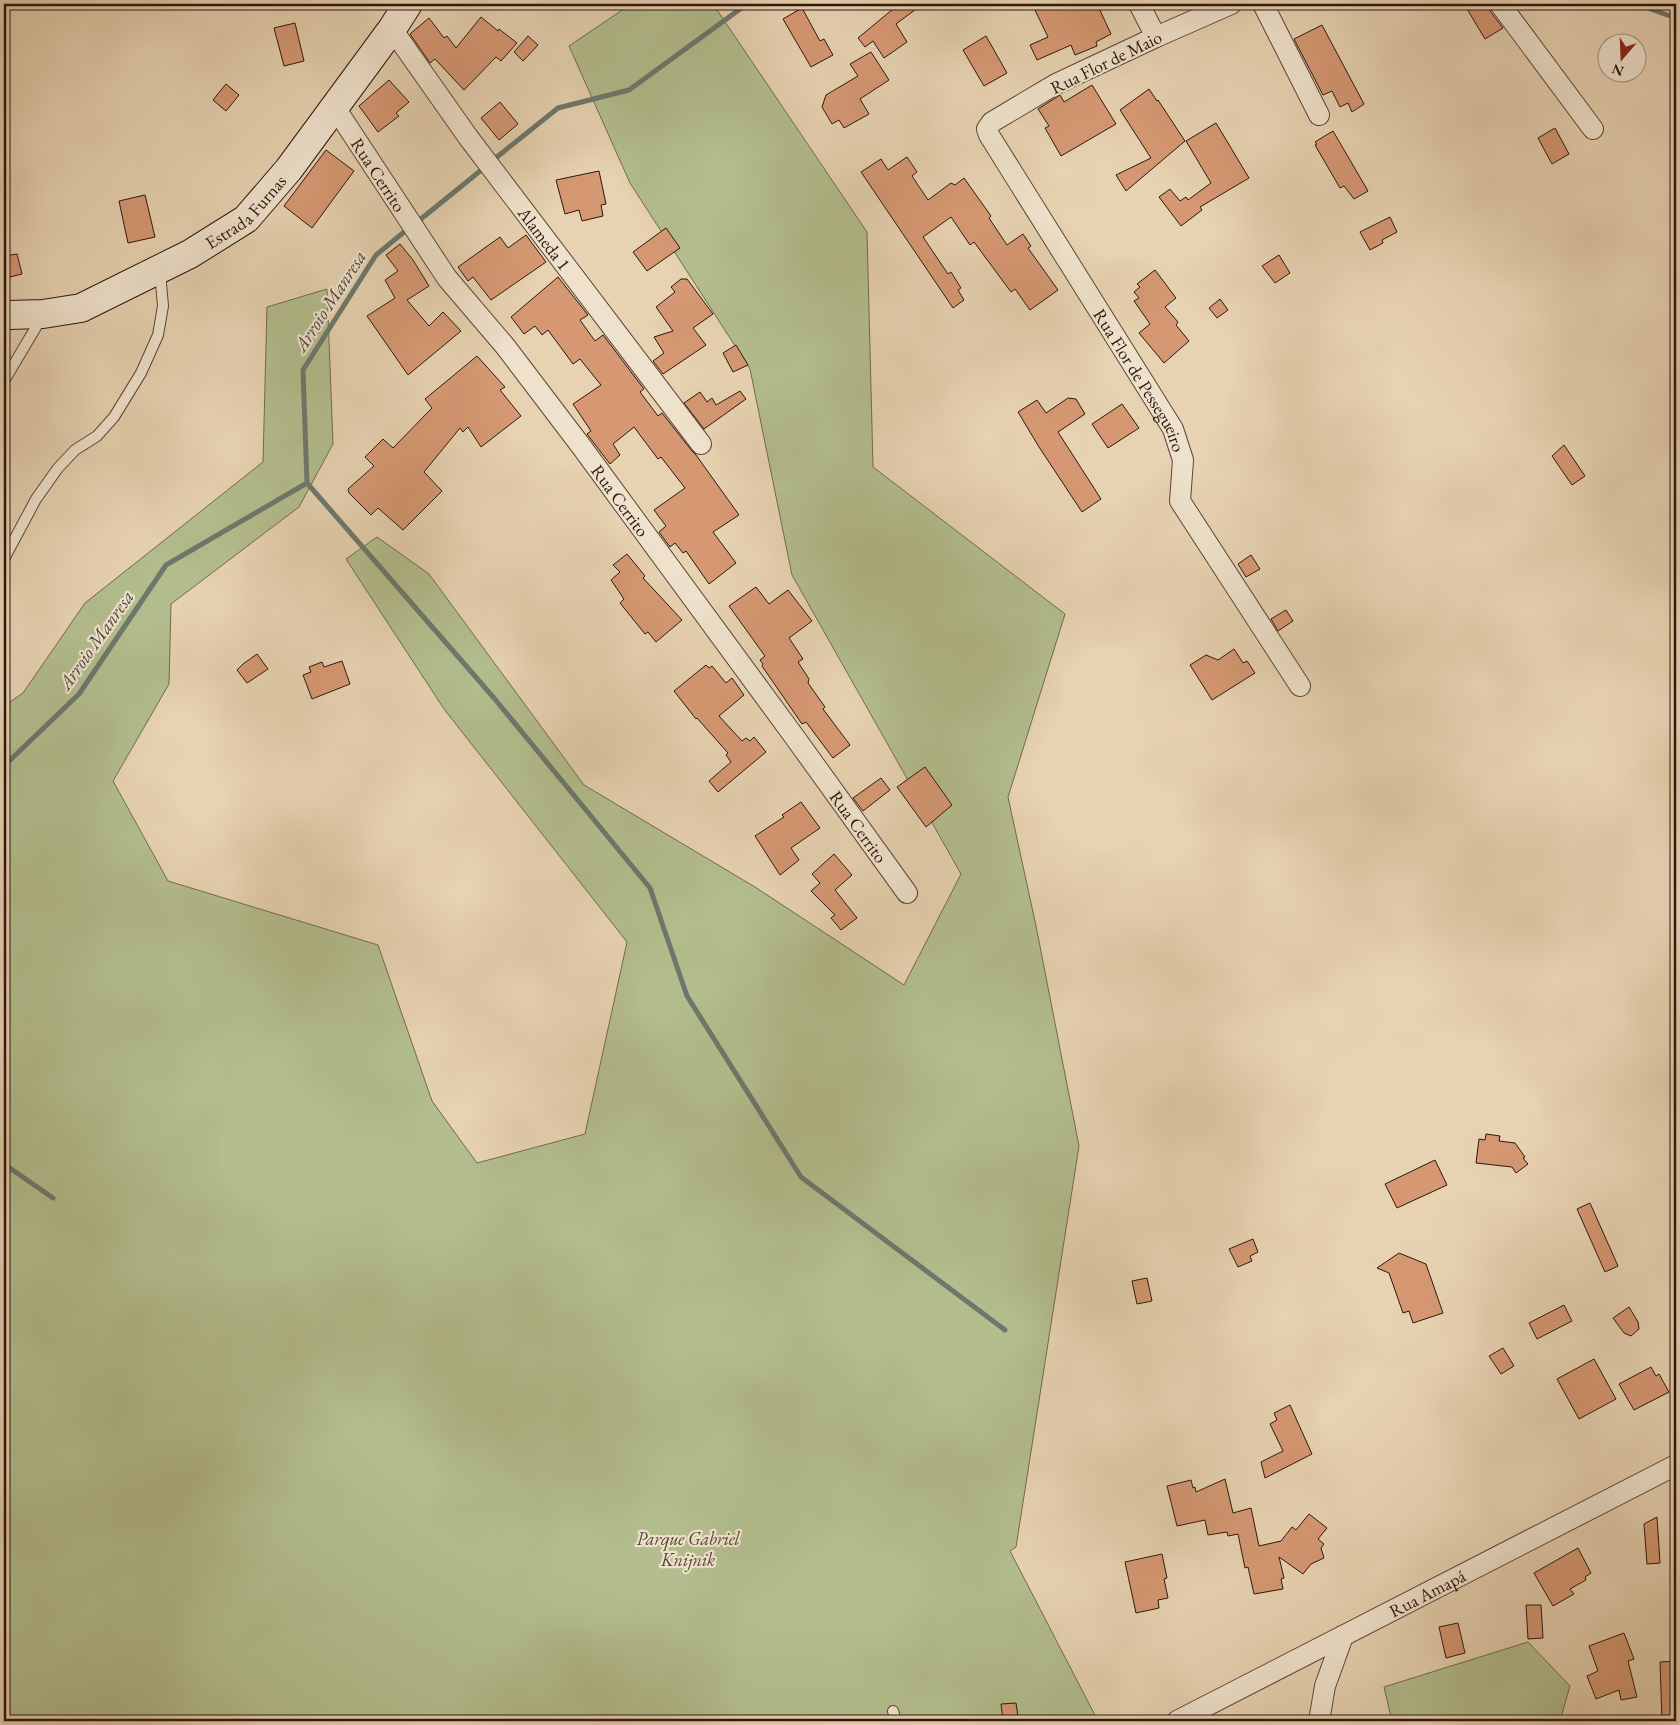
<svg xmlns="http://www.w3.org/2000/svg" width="1680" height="1725" font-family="'EB Garamond',serif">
<rect width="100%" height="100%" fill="#e7d2b1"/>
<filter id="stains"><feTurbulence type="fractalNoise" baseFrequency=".004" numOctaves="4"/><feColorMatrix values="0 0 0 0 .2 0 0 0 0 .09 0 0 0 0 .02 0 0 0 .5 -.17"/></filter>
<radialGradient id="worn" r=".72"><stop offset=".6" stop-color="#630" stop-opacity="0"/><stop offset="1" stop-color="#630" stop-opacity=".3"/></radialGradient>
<path fill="#b3bd8d" stroke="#706a4e" d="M631,4H713L867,232L873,467L1065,614L1008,797L1036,926L1079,1146L1016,1547L1010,1551L1098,1721H4V706L23,693L85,603L263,462L267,307L327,289L333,444L299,507L171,604L169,684L113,781L168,881L378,945L432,1101L477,1163L585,1134L627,942L444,709L346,559L377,537L429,574L584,785L755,887L904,985L961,874L792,575L750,369L630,183L569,46Z
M1528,1642L1570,1686L1560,1721H1392L1384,1687Z"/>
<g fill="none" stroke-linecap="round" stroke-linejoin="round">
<path stroke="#6d786d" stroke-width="5" d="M1636,4L1676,18
M492,161L558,108L629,90L747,4
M416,223L485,167
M307,483L494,698L650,888L687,996L801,1177L1005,1330
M4,766L79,694L166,565L307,483L303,370L376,255L409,228
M4,1164L53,1198"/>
</g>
<path fill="#d59873" stroke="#2d170f" d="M899,4H923L896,24L907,42L884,58L873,41L865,47L858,38Z
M1032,4H1097L1111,34L1096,42L1097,46L1075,55L1071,45L1037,60L1030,45L1048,37Z
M1464,4H1488L1490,11L1503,28L1485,39Z
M802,8L820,41L824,39L833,55L811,67L783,19Z
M481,17L498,31L499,29L517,43L501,61L496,57L464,90L435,59L430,63L410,34L429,18L444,38L447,36L456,48Z
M295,23L304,61L284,66L274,28Z
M1322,25L1364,104L1352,112L1348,103L1340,107L1332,91L1323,95L1294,39Z
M528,36L538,45L523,61L514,52Z
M986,36L1007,73L984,86L963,50Z
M871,52L889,80L860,99L869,114L844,128L839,120L832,124L822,107L826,95L858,76L850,64Z
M389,80L409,102L396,113L399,116L378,132L359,106Z
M226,84L239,95L226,111L213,100Z
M1092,85L1116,124L1061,156L1045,128L1049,126L1038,109L1060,95L1064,102Z
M1149,89L1157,101L1158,100L1185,141L1126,191L1116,175L1151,158L1120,110Z
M500,102L518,124L499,140L481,118Z
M1216,123L1249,178L1200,207L1202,210L1181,226L1159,197L1170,189L1180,201L1186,197L1188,200L1211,183L1186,141Z
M1555,128L1569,154L1552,164L1538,138Z
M1333,131L1368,191L1354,199L1344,186L1340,188L1315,145L1317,144L1315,142Z
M326,150L354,171L312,228L284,206Z
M907,157L917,172L912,176L928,200L951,183L955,185L964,178L991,216L989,218L1007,245L1023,234L1031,246L1028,248L1058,290L1030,310L1015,289L1011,292L974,242L970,245L951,217L923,237L948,274L951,272L961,288L958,290L964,300L953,308L861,172L881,159L888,170Z
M599,171L606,204L601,205L603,216L582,221L579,210L565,214L556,180Z
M145,195L155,237L128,243L119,201Z
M1390,217L1397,232L1382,240L1383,243L1370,250L1360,232Z
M666,228L680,248L647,271L633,252Z
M526,235L546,262L491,300L473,277L468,281L458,267L500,237L508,248Z
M400,244L413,260L429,286L407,300L429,326L443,312L461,331L408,375L367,316L395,298L385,280L398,271L386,255Z
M17,254L22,274L6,278L4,268V256Z
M1279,255L1290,273L1275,283L1262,266Z
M1155,270L1176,298L1165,307L1178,322L1176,325L1189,341L1164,363L1139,333L1150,324L1134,301L1139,298L1134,292L1140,287L1137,284Z
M558,277L588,315L580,320L595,341L603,335L644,389L640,392L658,416L662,413L692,451L696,455L739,515L713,532L736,563L709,584L686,551L683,553L675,543L670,547L659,532L666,526L654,510L685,488L661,457L658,459L634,427L613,444L620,455L610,464L587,434L591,431L573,404L601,385L580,359L573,364L548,330L542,335L535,326L524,334L511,317Z
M681,279H687L713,314L693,328L706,345L663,374L653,361L664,353L654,337L673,331L656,307L675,292L671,287Z
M1220,299L1228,310L1217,318L1209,308Z
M736,345L748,365L733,372L723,353Z
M477,356L505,387L500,390L521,416L481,447L468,427L463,432L460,428L424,472L442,491L403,530L378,508L371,515L349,493L348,489L374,466L365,457L383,439L393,448L432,408L425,399Z
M740,391L746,399L704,429L684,403L700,392L707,402L712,398L716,405Z
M1068,398L1076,399L1085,414L1058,432L1101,499L1082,512L1039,447L1018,412L1037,400L1046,413Z
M1122,404L1139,428L1108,448L1092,424Z
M1564,445L1585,476L1572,485L1552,456Z
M627,554L645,576L643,578L682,620L656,642L648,632L645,634L620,603L624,599L611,580L620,572L613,565Z
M1251,555L1260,569L1246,577L1238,564Z
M756,587L769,604L788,590L812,621L789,638L803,659L798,662L809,679L808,683L825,707L823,709L850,745L833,758L806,722L802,724L762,666L763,664L760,660L765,656L729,606Z
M1286,610L1293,621L1278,631L1271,619Z
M1234,649L1243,663L1247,661L1255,673L1212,700L1190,665L1206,655L1218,660Z
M257,654L268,669L247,683L237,670L243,664Z
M342,661L350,684L312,699L303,675L311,672L309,667L322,662L324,667Z
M706,665L709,668L712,666L726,683L732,678L744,695L719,716L742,741L746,738L750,741L754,737L766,752L718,792L709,781L731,762L726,755L728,753L697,718L696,719L674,691Z
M925,767L952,805L926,827L897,787Z
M881,778L890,790L863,811L853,798Z
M801,802L820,828L791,848L799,860L780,875L755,836L784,817L782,815Z
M834,854L852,875L835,890L857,918L841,930L831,918L835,915L811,891L820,883L812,874Z
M1486,1134L1500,1136L1499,1141L1515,1143L1525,1157L1523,1158L1528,1164L1516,1173L1512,1167L1476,1163L1479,1139L1485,1140Z
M1435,1160L1447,1185L1397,1208L1385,1184Z
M1590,1203L1618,1266L1605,1272L1577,1209Z
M1253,1239L1258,1252L1250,1256L1252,1261L1238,1267L1229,1249Z
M1399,1253L1426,1264L1443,1313L1413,1323L1409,1311L1403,1313L1389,1273L1377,1268Z
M1147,1278L1152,1301L1137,1304L1132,1281Z
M1564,1305L1572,1321L1537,1339L1529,1323Z
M1629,1307L1638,1322L1639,1329L1631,1336L1624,1333L1613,1318Z
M1503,1348L1514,1366L1501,1374L1489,1356Z
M1594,1359L1616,1399L1579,1419L1557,1379Z
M1651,1367L1656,1376L1659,1374L1669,1392L1634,1410L1619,1384Z
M1290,1405L1312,1454L1265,1478L1261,1462L1283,1451L1270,1424L1277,1420L1274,1413Z
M1225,1479L1233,1513L1251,1508L1259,1546L1281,1541L1292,1527L1296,1530L1309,1514L1327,1528L1318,1539L1324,1544L1321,1548L1324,1558L1311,1564L1303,1574L1279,1557L1284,1578L1281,1579L1283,1589L1254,1594L1248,1567L1245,1568L1238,1534L1228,1536L1227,1532L1208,1535L1205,1520L1177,1526L1167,1486L1191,1480L1193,1488L1195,1487L1196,1492Z
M1657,1517L1660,1563L1647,1564L1644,1524Z
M1578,1548L1591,1573L1585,1577L1586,1580L1570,1589L1574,1594L1553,1606L1534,1573Z
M1162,1554L1167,1578L1164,1579L1168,1598L1158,1600L1159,1608L1136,1613L1125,1562Z
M1526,1605H1541L1543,1638L1528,1639Z
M1458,1623L1465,1653L1446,1658L1439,1627Z
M1624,1633L1634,1659L1628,1661L1637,1697L1621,1700L1619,1690L1596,1699L1587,1676L1598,1671L1589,1646Z
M1676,1661V1721H1662L1660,1662Z
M1016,1703L1018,1717L1003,1720L1001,1704Z"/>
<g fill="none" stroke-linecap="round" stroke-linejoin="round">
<defs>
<path id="lane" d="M4,381L42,317
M4,559L36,499L58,468L75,450L97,436L114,417L141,373L158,335L163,306L160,272
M893,1711L896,1721"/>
<g id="street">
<path d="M1139,4L1156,37"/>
<path id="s1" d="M1231,4L1156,37L1056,84L992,122L987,129L989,135L1173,429L1183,460L1180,501L1300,686"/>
<path d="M1263,4L1319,115"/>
<path d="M1500,4L1593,129"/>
<path id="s2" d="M392,29L468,137L701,444"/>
<path id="s3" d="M334,106L447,278L505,346L581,446L796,739L907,893"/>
<path id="s4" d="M1177,1721L1676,1465"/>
<path d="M1319,1721L1325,1686L1343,1636"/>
</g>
<g id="secondary">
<path id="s5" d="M4,317L8,315L43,314L81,308L190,254L246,219L289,169L392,29L408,4"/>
</g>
</defs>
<use href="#lane" stroke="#5c4638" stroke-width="12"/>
<use href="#street" stroke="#5c4638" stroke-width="22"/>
<use href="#secondary" stroke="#2d170f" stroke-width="30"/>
<use href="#lane" stroke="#efe2cc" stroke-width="10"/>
<use href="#street" stroke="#efe2cc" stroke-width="20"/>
<use href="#secondary" stroke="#efe2cc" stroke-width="28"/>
</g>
<g text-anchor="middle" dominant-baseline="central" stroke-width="4.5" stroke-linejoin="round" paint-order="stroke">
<g font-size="18" fill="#2d170f" stroke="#efe2cc">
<text transform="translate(1106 62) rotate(-26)">Rua Flor de Maio</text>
<text stroke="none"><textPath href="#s3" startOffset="82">Rua Cerrito</textPath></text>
<text stroke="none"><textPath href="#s5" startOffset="270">Estrada Furnas</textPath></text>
<text stroke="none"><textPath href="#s2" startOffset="259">Alameda 1</textPath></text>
<text stroke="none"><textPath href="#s1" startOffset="570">Rua Flor de Pessegueiro</textPath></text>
<text stroke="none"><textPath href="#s3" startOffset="488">Rua Cerrito</textPath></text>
<text stroke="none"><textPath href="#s3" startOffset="892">Rua Cerrito</textPath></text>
<text stroke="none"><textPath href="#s4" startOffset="281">Rua Amapá</textPath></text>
</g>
<g font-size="18" font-style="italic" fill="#554935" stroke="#efe2cc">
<text x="688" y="1538">Parque Gabriel<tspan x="688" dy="21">Knijnik</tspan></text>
</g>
<g font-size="19" font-style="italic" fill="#4d473e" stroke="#efe2cc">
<text transform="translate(330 301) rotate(-57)">Arroio Manresa</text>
<text transform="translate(96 640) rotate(-55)">Arroio Manresa</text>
</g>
</g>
<rect width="1680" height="1725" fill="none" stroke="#e7d2b1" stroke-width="20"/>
<rect x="5" y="5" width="1670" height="1715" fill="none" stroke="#2d170f" stroke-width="2.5"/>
<rect x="10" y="10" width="1660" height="1705" fill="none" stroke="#2d170f"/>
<g transform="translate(1622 58) rotate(199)"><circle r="24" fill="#efe2cc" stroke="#a19180"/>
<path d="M0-4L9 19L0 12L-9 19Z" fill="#8f2418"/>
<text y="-8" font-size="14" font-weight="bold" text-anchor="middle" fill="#2d170f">N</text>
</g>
<rect width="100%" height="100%" filter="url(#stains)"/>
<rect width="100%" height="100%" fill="url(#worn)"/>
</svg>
